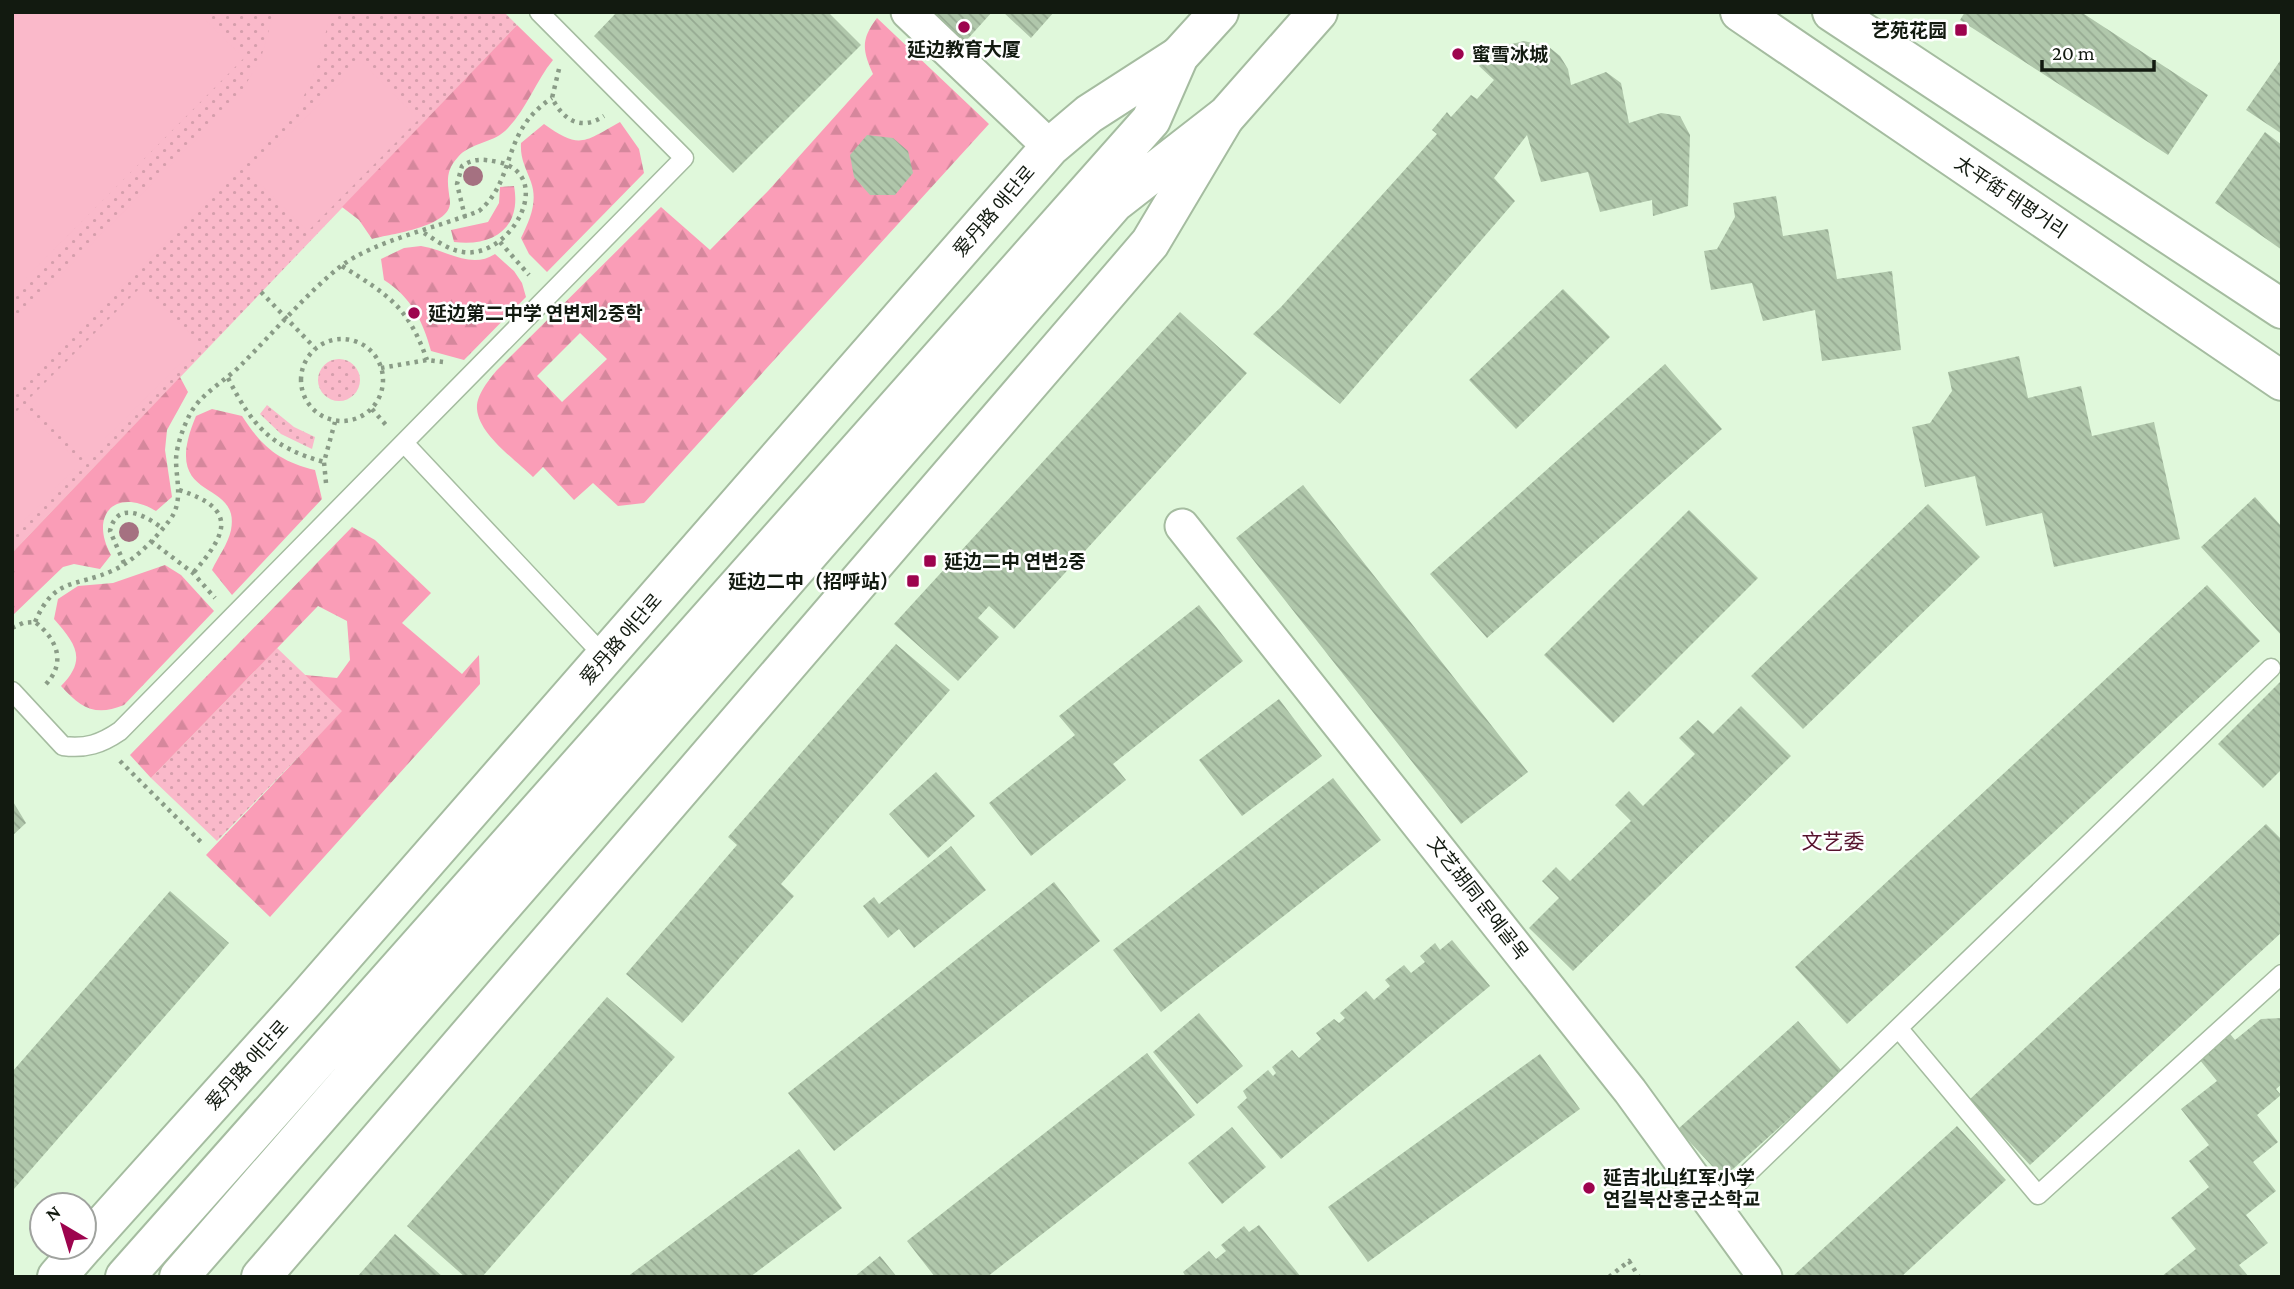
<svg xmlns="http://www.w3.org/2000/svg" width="2294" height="1289" font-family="'Crimson Pro','Noto Sans SC','Noto Sans KR',serif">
<defs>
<pattern id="grass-dots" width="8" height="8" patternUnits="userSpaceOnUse" patternTransform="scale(1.75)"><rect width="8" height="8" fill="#fab9ca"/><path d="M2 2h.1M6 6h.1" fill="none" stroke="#d59eac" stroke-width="1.8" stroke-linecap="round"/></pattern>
<pattern id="forest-firs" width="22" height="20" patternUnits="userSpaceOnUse" patternTransform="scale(1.75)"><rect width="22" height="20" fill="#fa9db7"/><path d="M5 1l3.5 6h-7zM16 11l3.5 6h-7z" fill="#d5879c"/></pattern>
<pattern id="building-back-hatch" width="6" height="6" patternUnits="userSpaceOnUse" patternTransform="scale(1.75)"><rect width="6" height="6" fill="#b0c7ab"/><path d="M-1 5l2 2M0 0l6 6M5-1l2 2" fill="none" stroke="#96aa92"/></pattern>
</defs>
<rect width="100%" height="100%" fill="#e0f8db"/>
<path fill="url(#grass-dots)" d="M12,12H504L517,25L12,553Z
M318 380a21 21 0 1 1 42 0a21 21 0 1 1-42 0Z
M267,405L294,427L315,437L312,449L281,434L260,414Z
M277,648L343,711L217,841L151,778Z"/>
<path fill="url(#forest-firs)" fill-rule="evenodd" d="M877,18L989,124L644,503L618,506L593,483L574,500L543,467L533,477C516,460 479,435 477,409C476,395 489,380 497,370L661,207L710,250L768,191L873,74C862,50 861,39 877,18ZM580,333L607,359L562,402L537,376Z
M517,25L553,60C535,82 526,111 505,131C492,143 470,143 458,157C444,172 448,184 450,202C451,227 391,234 372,239L359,220L342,207Z
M620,122L639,149L644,173L547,272L529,254L521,238C530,219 538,202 531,182C526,168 520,159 521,143L544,124C580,150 584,142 620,122Z
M514,186C522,229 492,247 454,242L451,230L488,222L499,203L500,187Z
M421,246C447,250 471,270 495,254L514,271L522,283L526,297L464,360L431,351C423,321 411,297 384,280L381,259L404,248Z
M180,377L188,392L167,430L165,450L172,497L156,511C115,487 89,515 111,555L100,569L74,564L63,567L12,616V553Z
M212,409L242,416C262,447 279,461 315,470L322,499L232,595L212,570C218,557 228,544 231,530C241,476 158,506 196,416Z
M352,527L375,540L431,593L402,623L462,674L479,655L480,684L270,917L206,855L342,711L305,675L337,678L350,660L347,621L318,606L151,778L130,755Z
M165,565L181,575L214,611L124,705C95,717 81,708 61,686C88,659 75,643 54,619L58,599L78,586L113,583Z"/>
<path fill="#fab9ca" d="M12,12H197L244,58L12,292Z
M274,12H331L317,67L297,111L12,397V324L239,96L261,58Z
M361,62L419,119L308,231L250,174Z
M142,286L200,343L88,456L30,398Z
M21,407L80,463L12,533V416Z"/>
<path fill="url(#building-back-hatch)" d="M617,12H828L861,45L733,173L594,36Z
M932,12H992L965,42Z
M1003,12H1054L1031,38Z
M1965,12H2081L2208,95L2168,155L1960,20Z
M1524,41L1549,47L1560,56L1568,69L1571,85L1606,72L1621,83L1629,123L1661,113L1680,116L1690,135L1688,206L1653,216L1652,200L1600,212L1588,172L1541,182L1527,135L1494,178L1515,201L1340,404L1253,334L1281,307L1437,134L1432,130L1447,112L1451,117L1471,95L1477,99L1494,80L1479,66L1496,48Z
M2282,58V134L2246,110Z
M2265,132L2282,145V250L2215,203Z
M867,135L893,138L908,151L913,173L895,195H870L854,177L850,155Z
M1776,196L1783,236L1828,229L1837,279L1892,271L1901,350L1822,361L1815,310L1763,321L1752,283L1711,290L1704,251L1717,249L1735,217L1733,203Z
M1563,289L1610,337L1516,429L1469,380Z
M1180,312L1247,373L1014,629L989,606L978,618L999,637L958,681L894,624Z
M2019,356L2028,398L2081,386L2092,436L2154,422L2180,539L2054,567L2042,513L1986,526L1975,476L1925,487L1912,427L1930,423L1952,391L1948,372Z
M1665,364L1722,429L1487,638L1430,574Z
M1303,485L1528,772L1461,824L1236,538Z
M2255,497L2282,527V636L2201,547Z
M1928,504L1980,557L1803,729L1751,676Z
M1689,510L1758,578L1613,723L1544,655Z
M2207,585L2260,641L1847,1024L1795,967Z
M1199,605L1243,661L1113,764L1126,780L1031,856L989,803L1075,735L1059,716Z
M896,644L950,690L781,884L794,896L682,1023L626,974L737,845L728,837Z
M2282,680V769L2263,788L2218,744Z
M1279,699L1322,756L1242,816L1199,760Z
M1741,706L1791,756L1573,971L1529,928L1559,898L1542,881L1556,867L1570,881L1631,821L1615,805L1629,791L1643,806L1695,754L1679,738L1698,720L1713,734Z
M936,772L975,816L928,858L889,814Z
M1333,778L1381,840L1161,1012L1113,950Z
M12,800L26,823L12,836Z
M2266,824L2282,840V932L2030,1165L1969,1100Z
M951,846L986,890L914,948L899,929L888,938L863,906L874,897L879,904Z
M1054,882L1100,941L834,1151L788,1093Z
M170,891L229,943L14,1189L12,1072Z
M1452,940L1490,986L1281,1159L1237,1107L1247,1098L1243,1091L1268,1070L1273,1076L1276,1073L1272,1067L1292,1050L1299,1058L1321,1039L1316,1033L1334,1019L1339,1023L1345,1018L1340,1013L1366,991L1374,1000L1390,986L1385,980L1404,965L1411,973L1425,962L1420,956L1435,943L1440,950Z
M607,997L675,1057L482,1277H465L407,1226Z
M1199,1013L1243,1066L1197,1104L1153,1052Z
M2282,1018V1084L2276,1089L2281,1095L2257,1115L2278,1142L2253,1162L2276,1191L2246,1215L2268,1243L2239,1265L2249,1277H2161L2196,1249L2171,1218L2209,1187L2189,1161L2209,1145L2181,1109L2217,1081L2199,1059L2230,1034L2235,1040L2261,1019Z
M1798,1021L1842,1071L1723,1178L1678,1129Z
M1147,1053L1195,1115L987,1277H935L907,1241Z
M1540,1054L1580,1109L1368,1262L1328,1207Z
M1957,1126L2006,1180L1901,1277H1792Z
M1232,1127L1266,1167L1222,1204L1188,1163Z
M799,1149L842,1208L750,1277H627Z
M1259,1225L1301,1277H1186L1183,1272L1209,1251L1216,1259L1226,1251L1221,1245L1244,1226L1249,1232Z
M395,1234L443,1277H357Z
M880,1256L897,1277H854Z"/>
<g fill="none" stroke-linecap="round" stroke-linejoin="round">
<defs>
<path id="lane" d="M404,443L605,657
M12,691L63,746C86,749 101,744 120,731L684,158L539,12
M1899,1029L2038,1195L2282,974
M1715,1205L2271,668"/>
<path id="street" d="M908,12L1050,147
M1182,526L1630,1091L1765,1277"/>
<path id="secondary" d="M1740,12L2282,381
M1832,12L2282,309
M84,1246L305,1000L1050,147L1089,114L1179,56
M57,1277L83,1247
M261,1277L1150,243L1225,117"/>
<path id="primary" d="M125,1277L1151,120L1179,56L1219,12
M179,1277L1114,203L1227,115L1318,12"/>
</defs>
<use href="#lane" stroke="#a5bca0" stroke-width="21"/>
<use href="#street" stroke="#a5bca0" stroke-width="37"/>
<use href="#secondary" stroke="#a5bca0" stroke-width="42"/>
<use href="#primary" stroke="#a5bca0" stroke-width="42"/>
<path stroke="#8a9c87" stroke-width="4.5" stroke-dasharray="3.5 5" stroke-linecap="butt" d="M559,69L552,98C564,121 581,131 604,116
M424,233C436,240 448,250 463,252C511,259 557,175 498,162C483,159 474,158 462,166L457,184L465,217
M500,242L529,275
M342,266C388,295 408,306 427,360
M261,292L315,348
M301 380a41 41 0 1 1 82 0a41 41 0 1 1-82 0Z
M381,368L427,360L443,362
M228,378C253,427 271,447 324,462
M372,409L386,425
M326,483L324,462L335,422
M179,490C239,509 227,534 193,573
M151,541L193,573L215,598
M124,563L110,531C117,500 145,515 162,528
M35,622C55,576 75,588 114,570C135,560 155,539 169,521C184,502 176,481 176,459C177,444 183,428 190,414C201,393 227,380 243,363C272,334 310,290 341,266C374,241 439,227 479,211C517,179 500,132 552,98
M12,628L23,623L35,622C57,639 67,663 45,685
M120,761L202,843
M1609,1277L1629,1261L1639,1277"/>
<use href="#lane" stroke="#fff" stroke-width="18"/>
<use href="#street" stroke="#fff" stroke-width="33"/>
<use href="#secondary" stroke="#fff" stroke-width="38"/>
<use href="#primary" stroke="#fff" stroke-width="38"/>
</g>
<g fill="#a57181">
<circle cx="473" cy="176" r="10"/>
<circle cx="129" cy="532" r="10"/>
</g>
<g fill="#9d044e" stroke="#fff" stroke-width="2.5">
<circle cx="964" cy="27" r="7"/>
<rect x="1954" y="23" width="14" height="14" rx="3.5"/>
<circle cx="1458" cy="54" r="7"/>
<circle cx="414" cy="313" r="7"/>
<rect x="923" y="554" width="14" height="14" rx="3.5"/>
<rect x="906" y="574" width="14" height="14" rx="3.5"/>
<circle cx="1589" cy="1188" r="7"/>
</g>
<g text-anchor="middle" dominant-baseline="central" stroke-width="5" stroke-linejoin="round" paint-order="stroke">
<g font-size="19" font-weight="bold" fill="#121a10" stroke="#fff" text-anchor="start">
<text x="1947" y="30" text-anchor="end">艺苑花园</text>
<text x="964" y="49" text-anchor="middle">延边教育大厦</text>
<text x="1472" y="54">蜜雪冰城</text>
<text x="428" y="313">延边第二中学 연변제2중학</text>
<text x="944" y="561">延边二中 연변2중</text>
<text x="899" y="581" text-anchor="end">延边二中（招呼站）</text>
<text x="1603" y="1177">延吉北山红军小学<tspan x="1603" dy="22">연길북산홍군소학교</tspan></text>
</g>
<g font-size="19" fill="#121a10" stroke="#fff">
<text transform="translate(2011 197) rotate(34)">太平街 태평거리</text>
<text transform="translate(994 211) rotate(-49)">爱丹路 애단로</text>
<text transform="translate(621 639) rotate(-49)">爱丹路 애단로</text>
<text transform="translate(1478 898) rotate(52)">文艺胡同 문예골목</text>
<text transform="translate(247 1065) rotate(-48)">爱丹路 애단로</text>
</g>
<g font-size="21" fill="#56132c" stroke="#fff">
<text x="1833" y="842">文艺委</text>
</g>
</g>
<rect width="2294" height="1289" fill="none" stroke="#121a10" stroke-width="28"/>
<g transform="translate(63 1226) rotate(322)"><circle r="33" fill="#ffffff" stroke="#a0a39f" stroke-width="2"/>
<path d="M0-5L12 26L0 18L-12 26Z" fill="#9d044e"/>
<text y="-10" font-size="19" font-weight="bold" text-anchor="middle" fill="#121a10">N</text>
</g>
<path d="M2042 60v10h112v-10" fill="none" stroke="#121a10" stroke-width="3.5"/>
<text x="2052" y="60" font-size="21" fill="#121a10" stroke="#ffffff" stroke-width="5" paint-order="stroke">20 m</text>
</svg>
